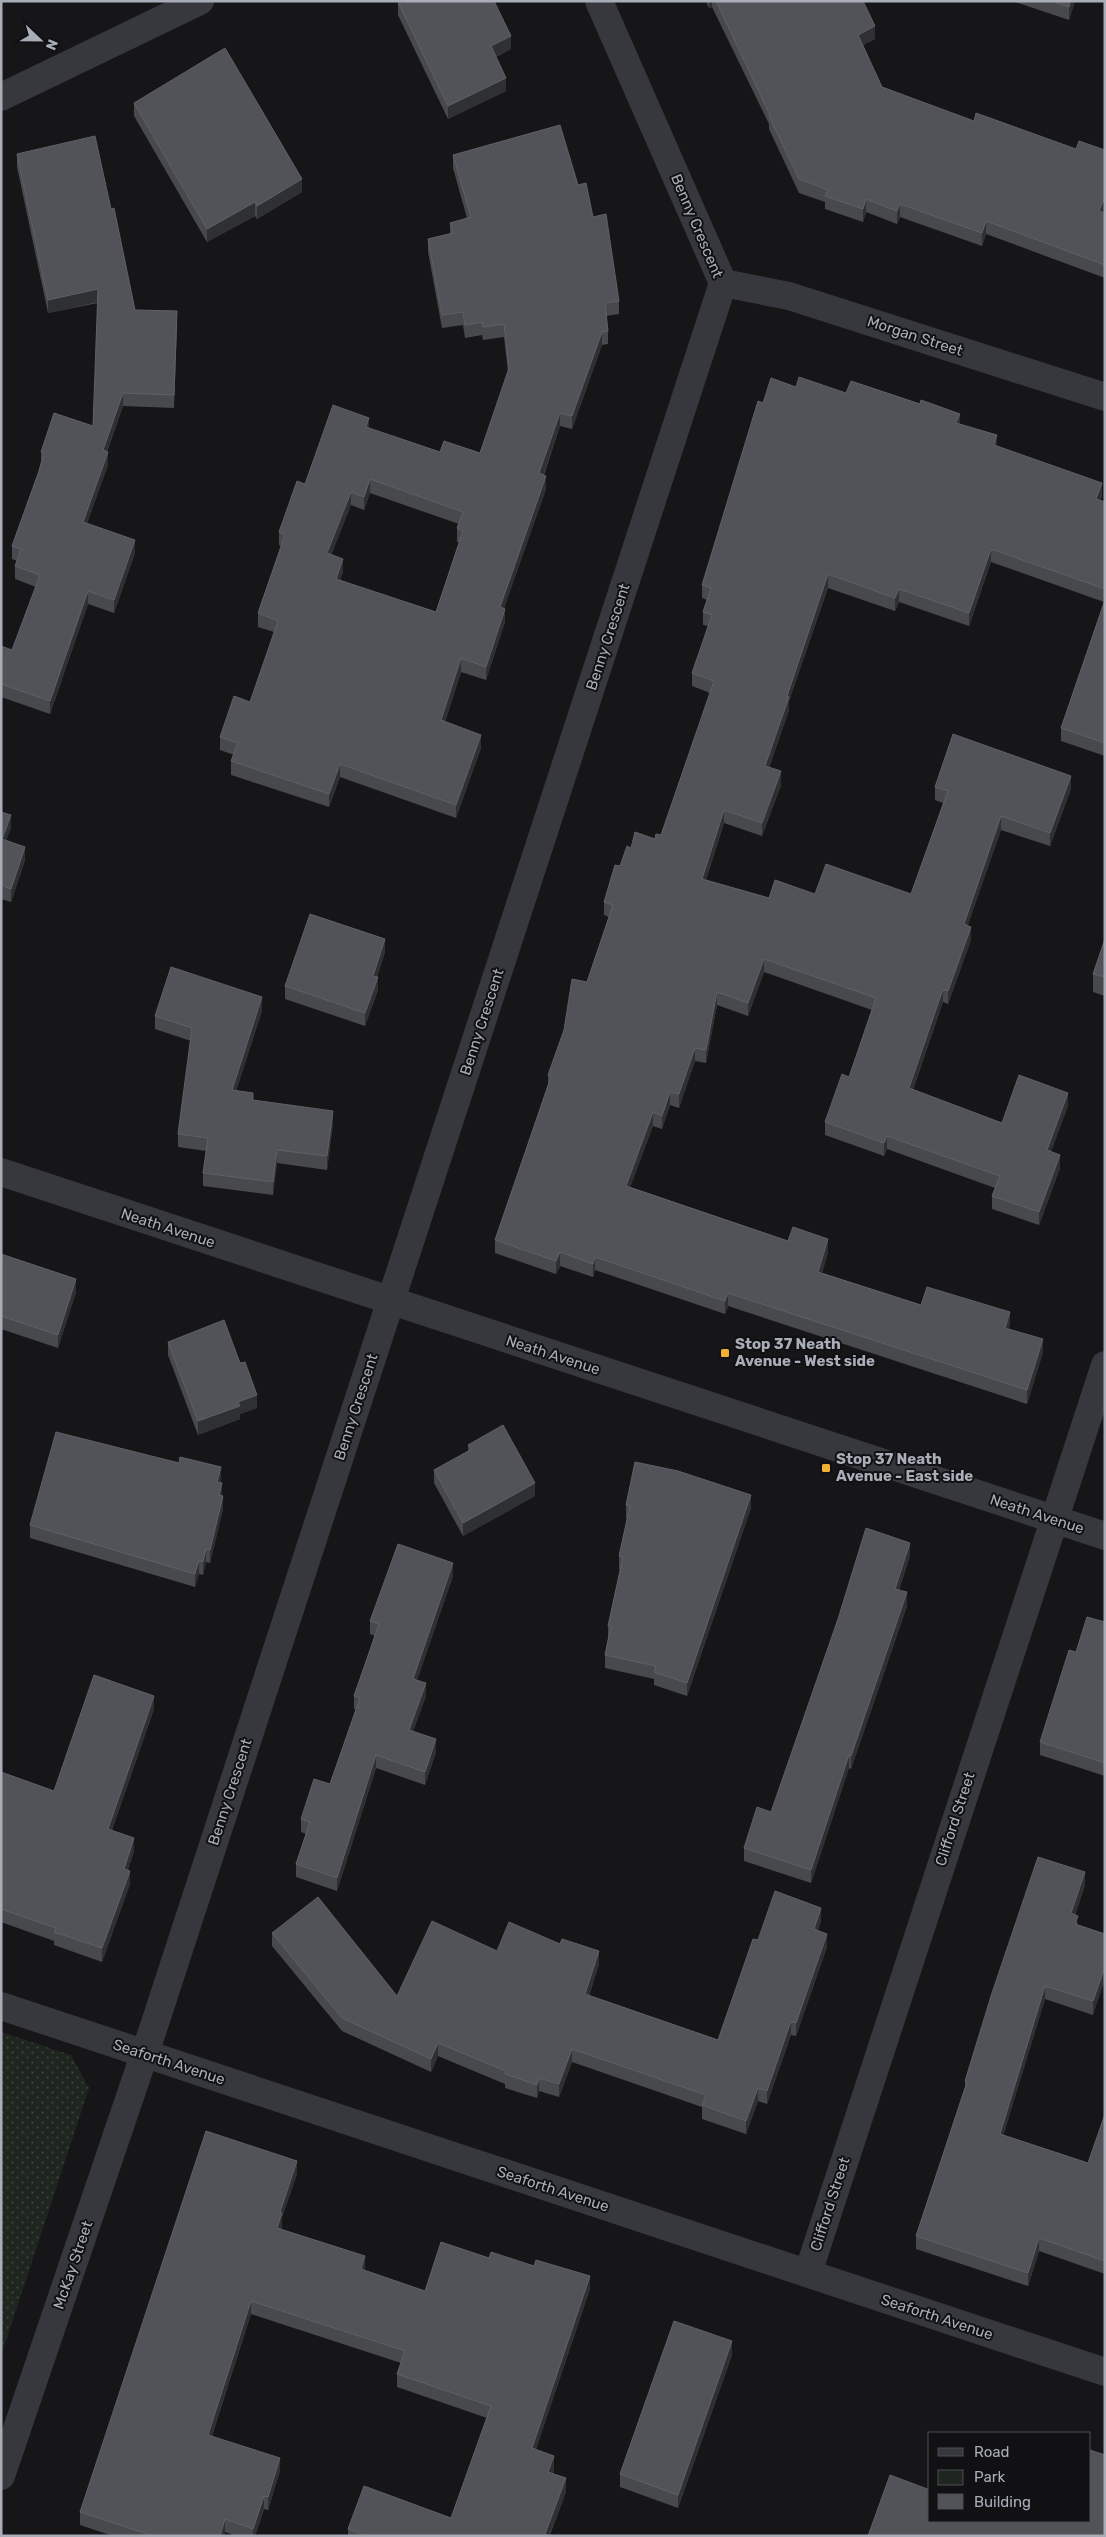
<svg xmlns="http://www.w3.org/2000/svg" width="1106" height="2537" font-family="Rubik,sans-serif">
<defs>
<pattern id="green-dots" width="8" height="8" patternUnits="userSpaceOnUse" patternTransform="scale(1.25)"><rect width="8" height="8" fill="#1e261f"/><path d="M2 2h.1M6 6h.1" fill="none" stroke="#3c433d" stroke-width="1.8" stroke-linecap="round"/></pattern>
</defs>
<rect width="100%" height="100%" fill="#161618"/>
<path fill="url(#green-dots)" d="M1,2032L71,2055L89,2088L1,2356Z"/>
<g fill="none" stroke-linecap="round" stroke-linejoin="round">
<path stroke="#37383d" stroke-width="28" d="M1,97L200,1
M723,283L789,296L1105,397
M1,1172L1105,1536
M1,2006L1105,2372
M808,2273L1105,1365
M1,2476L154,2026L723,283L599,1"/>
</g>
<path fill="#47494d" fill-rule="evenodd" d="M706,1H863L875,39L863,45L882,87L1105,213V278L986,234L982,246L900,217L897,224L866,212L863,222L825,209V202L799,193L769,129V124L712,7L709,8Z
M1012,1H1075L1069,20Z
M398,2L511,49L496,57L506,91L448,119L398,15Z
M134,103L302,192L257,219L255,216L207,242L134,116Z
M17,154L111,209L135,310L177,324L174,408L123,406L107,452L108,465L87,523L135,553L114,613L88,604L50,714L1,697V646L12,650L36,587L15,579V566L17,561L12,559V546L39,471L41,462V452L93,426L98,303L48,313L17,167Z
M453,155L578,185L593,217L619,301V314L606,316L608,331V344L602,345L572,429L560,426L544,475L546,489L504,608L505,622L486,680L461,672L445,722L481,748L456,818L340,777L329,807L231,775V761L234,755L220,750V737L250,702L274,632L258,627V613L281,546L279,545V532L305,484L369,428L440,452L480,453L508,372L504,337L483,340L482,335L465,338L463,325L442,328L428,252V239L450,234V223L467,218L453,168ZM370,493L459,524L457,528V542H459L436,612L340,580L343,572L331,555L351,505L364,510Z
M796,387L846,393L960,424L997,446L1102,496L1100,500L1105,502V756L1061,741V728L1104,602L991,562L969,626L899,602L895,611L828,588L789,701V710L769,768L781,785L762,836L724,823L706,880L769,898L815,894H911L943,803L935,800V787L1071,789L1050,846L1001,830L967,925L971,940L948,1004L943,1002L913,1090L1002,1123L1068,1106L1051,1151L1060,1168L1039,1225L992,1209V1196L995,1188L887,1149L884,1156L825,1135V1122L849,1077L872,1010L764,972L748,1016L717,1005L706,1063L695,1061L679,1108L670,1105L662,1129L653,1126L630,1187L788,1241L828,1252L822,1273L921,1305L1010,1325L1008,1329L1043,1352L1027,1404L728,1306L725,1314L595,1270L593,1277L560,1266L556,1274L495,1253V1240L548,1085V1075L587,982L609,917L604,915V902L620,866L631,848L655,839L661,835L710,693L692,686V673L708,626L703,625V612L707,600L702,598V585L763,403Z
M1,812L11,828L6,840L25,860L11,902L1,899Z
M1105,939V996L1093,992V974Z
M385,952L377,977L378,990L365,1026L285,999V986Z
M262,1011L236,1091L253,1100L333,1124L327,1170L277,1163L273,1195L203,1186V1173L206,1151L178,1147V1134L191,1041L155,1029V1016Z
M1,1254L76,1292L58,1348L1,1329Z
M168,1342L257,1408L240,1414V1419L198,1435L168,1355Z
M468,1445L535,1496L463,1536L434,1483V1470L468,1451Z
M221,1480L220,1483L223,1509L210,1563L206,1562L203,1575L199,1574L195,1587L30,1538V1525Z
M626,1505L751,1508L687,1696L654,1685V1679L605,1668V1655L608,1639V1626L620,1570L619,1569V1556L627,1519L626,1518Z
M910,1556L899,1590L907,1606L851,1769L849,1768L811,1883L744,1861V1848L771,1812Z
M453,1576L417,1680L426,1696L413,1731L436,1752L425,1785L376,1768L337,1891L296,1877V1864L306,1834L301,1832V1819L330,1784L356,1709H354V1696L375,1636L370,1634V1621Z
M1105,1622V1776L1040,1755V1742L1076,1652Z
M154,1709L112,1830L134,1851L128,1870L130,1884L102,1962L54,1945V1941L1,1922V1772L54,1791Z
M1085,1885L1075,1915L1078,1925L1105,1934L1093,2015L1045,1999L1003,2135L1088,2163L1105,2114V2274L1039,2251L1028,2286L916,2249V2236L965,2089V2081Z
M821,1921L818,1930L827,1947L796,2036L791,2035L767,2104L758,2101L746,2134L702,2119V2107L572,2062L559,2097L539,2091L537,2098L505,2088V2084L438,2056L431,2072L342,2031L272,1946V1933L397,1996L497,1951L599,1964L589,1996L718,2040L758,1940Z
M297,2174L282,2217V2226L281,2230L365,2269V2271L425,2291L489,2258L590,2289L536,2449L554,2469L553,2474L566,2492L550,2535V2536H348V2529L451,2518L487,2418L397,2387V2374L401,2363L251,2314L212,2436L280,2471L268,2510L264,2509L255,2536H236L225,2532L224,2536H113L80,2525V2512Z
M732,2355L678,2508L620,2487V2474Z"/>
<path fill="#2f3033" d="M709,1H712V7L709,8Z
M1070,1H1075L1069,20V7Z
M875,26V39L858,48V35Z
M511,36V49L491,59V46Z
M506,78V91L448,119V106Z
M302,179V192L257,219V206Z
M1105,197V210L1099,224V211Z
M866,199V212L863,222V209Z
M255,202V216L207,242V229Z
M900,204V217L897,224V211Z
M986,221V234L982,246V233Z
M98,289V302L48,313V300Z
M177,311V324L174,408V395Z
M602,332V345L572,429V416Z
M123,393V406L103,463V450Z
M560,413V426L539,487V473Z
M960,414V427L956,423Z
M369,418V431L366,427Z
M997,435V448L994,445Z
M108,452V465L83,535V522Z
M546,476V489L500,620V607Z
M370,479V493L364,510V497Z
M1102,483V496L1096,512V499Z
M351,492V505L327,566V553Z
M135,540V553L114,613V600Z
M991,549V562L969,626V613Z
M343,559V572L336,592V579Z
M828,574V588L789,701V710L765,779V766L787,696Z
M899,589V602L895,611V598Z
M88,591V604L50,714V701Z
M505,609V622L486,680V667Z
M461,658V672L441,734V720Z
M481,735V748L456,818V805Z
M340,764V777L329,807V794Z
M781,771V785L762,836V823Z
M1071,776V789L1050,846V833Z
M724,810V823L702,892V879Z
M11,815V828L2,852V839Z
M1001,816V830L964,937V924Z
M25,847V860L11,902V889Z
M971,927V940L948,1004V991Z
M385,939V952L373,989V976Z
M764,959V972L748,1016V1003Z
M378,977V990L365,1026V1013Z
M943,989V1002L909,1101V1088Z
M717,992V1005L706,1063V1050Z
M262,997V1011L232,1104V1090Z
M695,1048V1061L679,1108V1094Z
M670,1092V1105L662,1129V1116Z
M1068,1093V1106L1047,1163V1150Z
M333,1111V1124L327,1170V1156Z
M653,1112V1126L626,1199V1186Z
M887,1136V1149L884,1156V1143Z
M277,1150V1163L273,1195V1182Z
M1060,1155V1168L1039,1225V1212Z
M828,1239V1252L818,1285V1272Z
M560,1252V1266L556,1274V1261Z
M595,1257V1270L593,1277V1264Z
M76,1279V1292L58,1348V1335Z
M728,1293V1306L725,1314V1301Z
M1010,1312V1325L1005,1341V1328Z
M1043,1339V1352L1027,1404V1390Z
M257,1395V1408L240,1414V1419L198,1435V1421L238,1402Z
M221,1467V1480L217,1495V1482Z
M222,1483V1496L219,1495Z
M535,1483V1496L463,1536V1523Z
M751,1495V1508L687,1696V1683Z
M223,1496V1509L210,1563V1550Z
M910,1543V1556L895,1602V1589Z
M206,1549V1562L203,1575V1562Z
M199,1560V1574L195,1587V1574Z
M453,1563V1576L413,1692V1679Z
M907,1592V1606L851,1769V1756Z
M426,1683V1696L409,1743V1730Z
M154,1696V1709L108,1842V1829Z
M436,1739V1752L425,1785V1772Z
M376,1755V1768L337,1891V1878Z
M849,1755V1768L811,1883V1870Z
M134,1838V1851L124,1882V1869Z
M130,1871V1884L102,1962V1948Z
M1085,1872V1885L1071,1927V1913Z
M821,1908V1921L814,1942V1929Z
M827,1934V1947L796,2036V2023Z
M599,1951V1964L585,2007V1994Z
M1105,1967V1980L1093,2015V2001Z
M1045,1986V1999L1000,2147V2134Z
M791,2021V2035L767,2104V2091Z
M438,2043V2056L431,2072V2059Z
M572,2049V2062L559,2097V2084Z
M539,2078V2091L537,2098V2085Z
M758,2088V2101L746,2134V2121Z
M297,2161V2174L282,2217V2226L277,2241V2228L280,2212Z
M1039,2238V2251L1028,2286V2273Z
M365,2256V2269L361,2283V2269Z
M590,2276V2289L532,2461V2448Z
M251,2301V2314L208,2448V2435Z
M732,2341V2355L678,2508V2495Z
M554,2456V2469L548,2485V2472Z
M280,2458V2471L268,2510V2497Z
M566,2478V2492L549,2536L545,2534Z
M264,2496V2509L255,2536H253V2529Z
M225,2519V2532L224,2536H220Z"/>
<path fill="#525359" stroke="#5f6168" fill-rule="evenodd" d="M400,1H494L511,36L491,46L506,78L448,106L398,2Z
M716,1H863L875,26L858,35L882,87L974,121L976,113L1076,149L1079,141L1105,150V197L1099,211L1105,213V265L986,221L982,233L900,204L897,211L866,199L863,209L825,196L828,190L799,179L769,116L770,115Z
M1052,1H1070L1069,7Z
M225,48L302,179L257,206L255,202L207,229L134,103Z
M560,125L578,185L586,183L593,217L606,214L619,301L605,303L608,331L602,332L572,416L560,413L539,473L546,476L500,607L505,609L486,667L461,658L441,720L481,735L456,805L340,764L329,794L231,761L238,743L220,737L234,696L250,702L278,621L258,613L285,535L279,532L297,481L305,484L333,405L369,418L366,427L440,452L444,441L480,453L509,368L504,324L483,327L482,322L465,325L463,312L442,315L428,239L453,233L450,223L471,217L453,155ZM370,479L463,512L457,528L463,531L436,612L336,579L343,559L327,553L351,492L364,497Z
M95,136L111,209L114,208L135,310L177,311L174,395L123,393L103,450L108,452L83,522L135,540L114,600L88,591L50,701L1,684V646L12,650L40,575L15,566L21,549L12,546L39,471L44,453L41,452L54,413L93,426L98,289L48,300L17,154Z
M799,377L846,393L851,381L920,404L921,400L960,414L956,423L997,435L994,445L1102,483L1096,499L1105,502V589L991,549L969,613L899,589L895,598L828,574L787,696L789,697L765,766L781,771L762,823L724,810L702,879L769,898L775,880L815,894L826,864L911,894L948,791L935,787L953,734L1071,776L1050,833L1001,816L964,924L971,927L948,991L943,989L909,1088L1002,1123L1019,1075L1068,1093L1047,1150L1060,1155L1039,1212L992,1196L1000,1176L887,1136L884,1143L825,1122L842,1074L849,1077L876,998L764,959L748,1003L717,992L706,1050L695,1048L679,1094L670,1092L662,1116L653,1112L626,1186L788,1241L793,1227L828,1239L818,1272L921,1305L927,1287L1010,1312L1005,1328L1043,1339L1027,1390L728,1293L725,1301L595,1257L593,1264L560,1252L556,1261L495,1240L551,1077L548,1075L564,1030L572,979L587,982L613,905L604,902L615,865L620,866L627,846L631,848L635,832L655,839L656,834L661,835L714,681L692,673L712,615L703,612L711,588L702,585L758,401L763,403L771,378L796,387Z
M1105,600V743L1061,728Z
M1,812L11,815L2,839L25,847L11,889L1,885Z
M310,914L385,939L373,976L378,977L365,1013L285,986Z
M1105,939V977L1093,974Z
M171,967L262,997L232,1090L253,1093V1100L333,1111L327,1156L277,1150L273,1182L203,1173L208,1138L178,1134L192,1028L155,1016Z
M1,1254L76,1279L58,1335L1,1316Z
M224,1320L240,1363L245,1362L257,1395L238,1402L240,1406L198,1421L168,1342Z
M503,1425L535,1483L463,1523L434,1470L472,1449L468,1445Z
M56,1432L179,1463L180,1457L221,1467L217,1482L222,1483L219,1495L223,1496L210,1550L206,1549L203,1562L199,1560L195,1574L30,1525Z
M635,1462L678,1471L751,1495L687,1683L654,1672L656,1666L605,1655L611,1626H608L623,1557L619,1556L630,1506L626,1505Z
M866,1528L910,1543L895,1589L907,1592L851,1756L849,1755L811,1870L744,1848L757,1807L771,1812L838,1619Z
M398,1544L453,1563L413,1679L426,1683L409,1730L436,1739L425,1772L376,1755L337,1878L296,1864L310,1822L301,1819L314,1779L330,1784L360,1698L354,1696L379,1624L370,1621Z
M1087,1617L1105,1622V1763L1040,1742L1069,1650L1076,1652Z
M94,1675L154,1696L108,1829L134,1838L124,1869L130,1871L102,1948L54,1932L56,1928L1,1909V1772L54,1791Z
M1038,1857L1085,1872L1071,1913L1078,1916L1075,1924L1105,1934V1967L1093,2001L1045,1986L1000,2134L1088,2163L1105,2114V2261L1039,2238L1028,2273L916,2236L967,2082L965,2081L992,1993Z
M775,1891L821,1908L814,1929L827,1934L796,2023L791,2021L767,2091L758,2088L746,2121L702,2105L706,2095L572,2049L559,2084L539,2078L537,2085L505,2074L506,2071L438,2043L431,2059L342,2018L272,1933L318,1897L397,1996L432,1921L497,1951L509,1922L560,1944L562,1939L599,1951L585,1994L718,2040L753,1939L758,1940Z
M206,2131L297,2161L280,2212L282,2213L277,2228L365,2256L361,2269L425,2291L441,2242L489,2258L491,2252L534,2266L536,2260L590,2276L532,2448L554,2456L548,2472L566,2478L545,2534L550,2536H366L348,2529L364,2486L451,2518L491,2406L397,2374L405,2351L251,2301L208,2435L280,2458L268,2497L264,2496L253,2529L225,2519L220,2536H154L80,2512Z
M674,2321L732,2341L678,2495L620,2474Z
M1090,2450L1105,2455V2536H932L930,2535V2536H868L890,2475L930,2490V2521H1090Z"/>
<g fill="#f2b134" stroke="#111113" stroke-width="2">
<rect x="720" y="1348" width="10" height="10" rx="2.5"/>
<rect x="821" y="1463" width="10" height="10" rx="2.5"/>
</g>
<g text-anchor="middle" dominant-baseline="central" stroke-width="4" stroke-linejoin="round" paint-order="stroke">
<g font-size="15" fill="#a8adb8" stroke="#111113">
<text transform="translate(697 226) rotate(67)">Benny Crescent</text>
<text transform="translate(915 336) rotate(18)">Morgan Street</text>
<text transform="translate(608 637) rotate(-72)">Benny Crescent</text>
<text transform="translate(482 1022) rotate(-72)">Benny Crescent</text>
<text transform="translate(168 1228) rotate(18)">Neath Avenue</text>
<text transform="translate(553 1355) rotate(18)">Neath Avenue</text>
<text transform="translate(356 1407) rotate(-72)">Benny Crescent</text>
<text transform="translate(1037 1514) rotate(18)">Neath Avenue</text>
<text transform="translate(230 1792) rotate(-72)">Benny Crescent</text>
<text transform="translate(955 1819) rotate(-72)">Clifford Street</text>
<text transform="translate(169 2062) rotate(18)">Seaforth Avenue</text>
<text transform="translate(553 2189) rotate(18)">Seaforth Avenue</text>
<text transform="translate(830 2204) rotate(-72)">Clifford Street</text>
<text transform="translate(73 2265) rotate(-71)">McKay Street</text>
<text transform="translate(937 2317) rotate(18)">Seaforth Avenue</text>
</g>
<g font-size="15" font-weight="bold" fill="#a8adb8" stroke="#111113" text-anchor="start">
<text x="735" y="1344">Stop 37 Neath<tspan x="735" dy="17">Avenue - West side</tspan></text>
<text x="836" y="1459">Stop 37 Neath<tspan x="836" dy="17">Avenue - East side</tspan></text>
</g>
</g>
<rect width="1106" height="2537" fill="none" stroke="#a8adb8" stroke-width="5"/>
<rect x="928" y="2432" width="162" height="90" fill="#111113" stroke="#4d4f55"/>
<rect x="938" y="2448" width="25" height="8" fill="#37383d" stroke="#4d4f55"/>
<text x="974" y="2457" font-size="15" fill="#a8adb8">Road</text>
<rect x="938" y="2470" width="25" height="15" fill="#1e261f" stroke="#4d4f55"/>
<text x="974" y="2482" font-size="15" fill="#a8adb8">Park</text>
<rect x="938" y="2494" width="25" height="15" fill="#525359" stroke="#4d4f55"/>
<text x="974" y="2507" font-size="15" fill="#a8adb8">Building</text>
<g transform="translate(40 40) rotate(112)" stroke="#111113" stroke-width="4" paint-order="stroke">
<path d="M0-4L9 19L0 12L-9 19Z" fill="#a8adb8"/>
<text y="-8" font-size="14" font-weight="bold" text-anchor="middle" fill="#a8adb8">N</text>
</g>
</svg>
